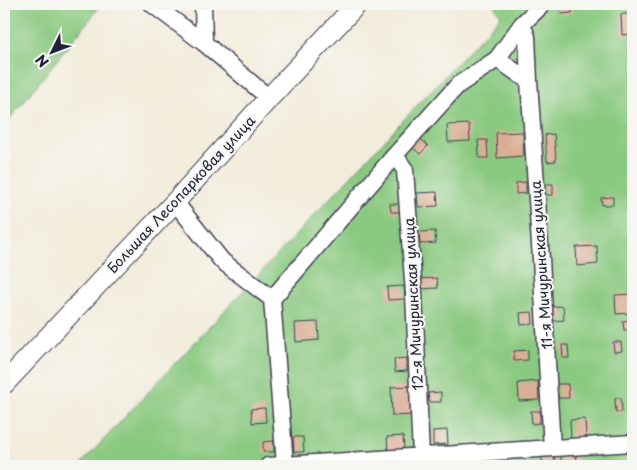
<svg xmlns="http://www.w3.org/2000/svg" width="637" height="470" font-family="'Playpen Sans',sans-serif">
<rect width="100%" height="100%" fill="#f6f6f2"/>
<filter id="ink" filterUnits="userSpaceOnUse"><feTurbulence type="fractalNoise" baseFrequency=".02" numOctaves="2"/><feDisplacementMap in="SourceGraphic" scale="10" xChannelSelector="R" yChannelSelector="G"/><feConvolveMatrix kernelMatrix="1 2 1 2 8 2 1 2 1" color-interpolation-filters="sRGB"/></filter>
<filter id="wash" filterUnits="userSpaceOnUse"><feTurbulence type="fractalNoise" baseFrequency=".0096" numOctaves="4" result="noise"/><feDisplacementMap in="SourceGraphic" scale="20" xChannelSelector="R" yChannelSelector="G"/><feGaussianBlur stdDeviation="1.12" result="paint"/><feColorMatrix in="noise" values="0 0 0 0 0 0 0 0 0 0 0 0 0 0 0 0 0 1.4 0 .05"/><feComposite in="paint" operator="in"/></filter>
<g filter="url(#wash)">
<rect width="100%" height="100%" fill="#f2ecda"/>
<path fill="#8ac980" stroke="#56765e" d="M4,4H102L4,126Z
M493,4H633V466H79L501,16Z"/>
<g id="blocks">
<path fill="#daae95" d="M572,4V13L560,14L559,5Z
M621,14H633V34L622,35Z
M469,124L470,141L448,142L447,125Z
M523,132L524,156L497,158L496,133Z
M554,134L556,161L547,162L545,135Z
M418,136L428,146L420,154L410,145Z
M478,140H487L488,158H479Z
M526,182V193L516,194V183Z
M544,184H553V195H545Z
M437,192L438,206L418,207L417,193Z
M613,197V205H602L601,198Z
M390,204H401L402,212H391Z
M435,231L436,243L420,244L419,232Z
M597,246L598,264L577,266L576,247Z
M437,278L438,288L419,289L418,279Z
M404,286L405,299L388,300L387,287Z
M632,294L633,313L616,314L615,295Z
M563,306L564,320L552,321L551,307Z
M532,312L533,324L521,325L520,313Z
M633,320V330H624L623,321Z
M318,322L319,340L296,342L295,323Z
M613,342H621L622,351L614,352Z
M562,345H568L569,358H563Z
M528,350V360L514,361V351Z
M407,358V371L395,372L394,359Z
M538,381L539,400L519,401L518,383Z
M557,384H568L569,398H558Z
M411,386L413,415L392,416L391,387Z
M441,392V402H429L428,393Z
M615,398H621L622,412H616Z
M265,408L266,422L252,423L251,409Z
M531,411H540V423L532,424Z
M585,419L586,438L571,439L570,420Z
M447,430L448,444L433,445V431Z
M403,436L404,451H388L387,437Z
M293,437H303L304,452H294Z
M274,441V452H263V442Z
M554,452L555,463L542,464V453Z
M576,453L577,462H561V454Z"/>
</g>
</g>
<g filter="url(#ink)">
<use href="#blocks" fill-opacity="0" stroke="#414053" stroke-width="1"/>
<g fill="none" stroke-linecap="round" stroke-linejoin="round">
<defs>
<path id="minor" d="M152,4L204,43L269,98
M203,4L204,43
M522,24L527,37L529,81L541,259L552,448
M497,59L529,81
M395,155L405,170L414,294L421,457
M175,202L222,261L272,299L395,155L458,85L497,59L522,24L543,4
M272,299L285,465
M268,466L633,443"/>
<path id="major" d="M4,384L175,202L269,98L357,4"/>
</defs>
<use href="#minor" stroke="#414053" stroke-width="19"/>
<use href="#major" stroke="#414053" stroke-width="22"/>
<use href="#minor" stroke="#fff" stroke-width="16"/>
<use href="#major" stroke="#fff" stroke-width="20"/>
</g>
</g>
<g text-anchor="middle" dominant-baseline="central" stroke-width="4" stroke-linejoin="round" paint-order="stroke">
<g font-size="14" fill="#22223b" stroke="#f6f6f2">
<text transform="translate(181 194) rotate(-47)">Большая Лесопарковая улица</text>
<text transform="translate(541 265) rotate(-94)">11-я Мичуринская улица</text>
<text transform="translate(413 304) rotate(-93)">12-я Мичуринская улица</text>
</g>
</g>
<rect width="637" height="470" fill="none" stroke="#f6f6f2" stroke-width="20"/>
<g transform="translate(52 52) rotate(228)" stroke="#f6f6f2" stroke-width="4" paint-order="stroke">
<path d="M0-4L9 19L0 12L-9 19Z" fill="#22223b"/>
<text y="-8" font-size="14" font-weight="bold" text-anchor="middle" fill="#22223b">N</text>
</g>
</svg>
